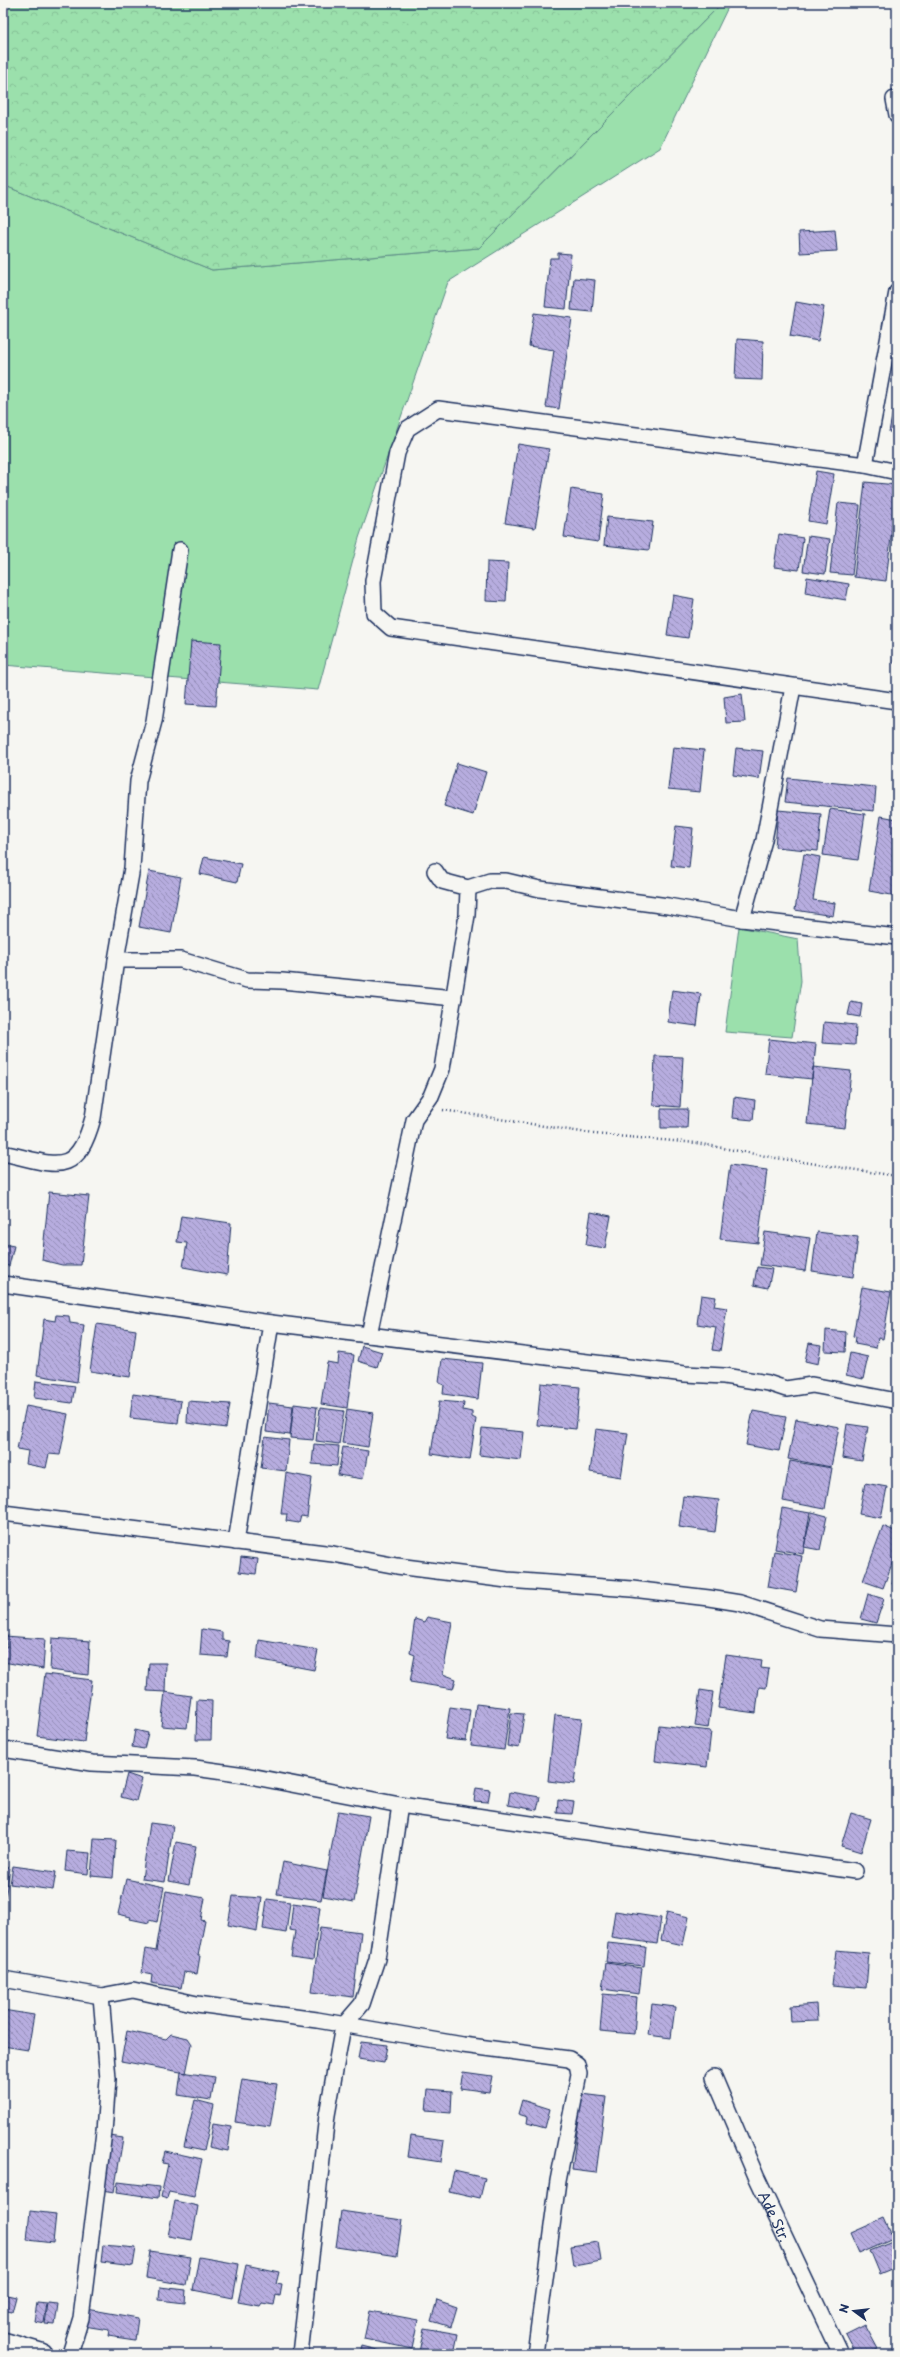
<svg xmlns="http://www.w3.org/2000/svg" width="900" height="2357" font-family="'Playpen Sans',sans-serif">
<defs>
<pattern id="forest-crowns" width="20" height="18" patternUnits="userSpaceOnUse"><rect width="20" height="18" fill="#9be0ac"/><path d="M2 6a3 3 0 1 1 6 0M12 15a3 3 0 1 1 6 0" fill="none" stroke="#85c096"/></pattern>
<pattern id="building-back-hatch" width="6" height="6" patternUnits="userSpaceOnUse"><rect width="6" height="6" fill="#b7addf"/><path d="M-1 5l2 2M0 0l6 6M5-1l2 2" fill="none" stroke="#948db8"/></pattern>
</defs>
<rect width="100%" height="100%" fill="#f6f6f2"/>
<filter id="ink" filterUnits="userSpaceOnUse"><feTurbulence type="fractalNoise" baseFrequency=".025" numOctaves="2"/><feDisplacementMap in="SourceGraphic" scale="8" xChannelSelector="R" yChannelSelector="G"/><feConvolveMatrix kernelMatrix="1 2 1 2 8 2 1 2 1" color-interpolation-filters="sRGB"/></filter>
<g filter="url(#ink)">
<path fill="#9be0ac" stroke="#5b8885" d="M722,3H730L660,148L448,282L359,538L318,690L3,665V185L212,270L479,248Z
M739,927L798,939L801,981L792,1037L725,1032Z"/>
<path fill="url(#forest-crowns)" stroke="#5b8885" d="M3,3H722L479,248L212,270L3,185Z"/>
<path fill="url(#building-back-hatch)" stroke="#1b2f5e" d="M835,230L837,251L800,253L799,232Z
M558,253L571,254L566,309L545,307L550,258H558Z
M574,278L595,280L592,312L571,310Z
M796,302L824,307L818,341L790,336Z
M534,313L572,318L559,409L546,407L554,350L529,346Z
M737,339L763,341L762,380L735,379Z
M896,395H897V433L889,432Z
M518,444L549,449L535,528L505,523Z
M816,471L834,474L826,524L808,521Z
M865,482L897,485L886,581L854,577Z
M571,489L604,494L598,542L564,537Z
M838,503L860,505L852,575L830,573Z
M607,517L653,522L649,550L604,545Z
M779,534L803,538L799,570L774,567Z
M808,536L830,539L825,574L803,571Z
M487,562L508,563L506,602L486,601Z
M807,577L849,584L846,600L805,593Z
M673,595L694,599L688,638L667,635Z
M897,633V663H893Z
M191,641L221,643L216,706L186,704Z
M742,694L745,722L726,723L724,697Z
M673,747L704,750L700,792L668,789Z
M736,748L763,751L759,779L733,775Z
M457,763L486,772L473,815L444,806Z
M788,778L876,787L874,811L785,802Z
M830,809L865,814L858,860L823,855Z
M778,810L821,814L818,851L775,847Z
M881,816L897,819V896L869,891Z
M676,826L693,828L689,868L671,866Z
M804,854L820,857L813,900L835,903L833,916L795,910Z
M204,857L241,864L237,882L200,874Z
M149,871L181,877L171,933L139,927Z
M672,990L701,994L697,1026L668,1022Z
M851,1002L862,1004L860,1017L848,1015Z
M824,1022L856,1025L855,1045L822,1043Z
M769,1039L816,1044L812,1079L765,1074Z
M655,1056L683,1057L680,1107L653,1105Z
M813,1067L851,1071L845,1128L807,1124Z
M734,1097L755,1100L753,1120L732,1118Z
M661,1109H688L687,1128H661Z
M730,1165L767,1170L758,1243L720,1239Z
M49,1192L89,1196L81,1265H62L42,1260Z
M591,1212L611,1216L605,1248L586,1245Z
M181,1216L231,1223L227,1275L183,1267L187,1243L177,1242Z
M765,1232L810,1238L805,1271L760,1265Z
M817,1232L858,1237L853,1277L812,1271Z
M3,1244L14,1246L9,1266L3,1265Z
M757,1267L772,1269L768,1288L754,1285Z
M862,1287L891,1292L883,1339L878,1338L876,1348L855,1344L856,1337L853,1336Z
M701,1295L716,1297L714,1306L727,1308L720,1351L712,1350L716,1327L697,1324Z
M56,1315L69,1316L70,1323L84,1325L77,1382L37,1375L44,1319L55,1321Z
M97,1324L136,1330L130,1377L90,1371Z
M826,1330L846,1332L845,1352L825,1351Z
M809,1343L821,1345L818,1364L805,1361Z
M362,1346L382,1352L377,1367L358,1361Z
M339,1353L354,1355L347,1408L321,1404L327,1362L338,1364Z
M850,1353L868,1357L863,1379L846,1375Z
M442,1359L482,1363L478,1399L443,1394L444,1385L439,1383Z
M36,1381L75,1386L72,1403L34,1398Z
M541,1383L580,1387L576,1429L537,1425Z
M133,1394L181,1401L178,1423L130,1418Z
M188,1401L230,1404L226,1428L187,1423Z
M439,1401L464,1403L463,1410L472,1412V1417L476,1419L470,1460L431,1454Z
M269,1403L293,1406L290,1435L266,1432Z
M294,1404L317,1407L313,1440L290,1438Z
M26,1406L68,1414L60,1455L49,1454L46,1468L26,1464L28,1451L17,1449Z
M320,1408L344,1411L339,1444L316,1441Z
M347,1409L373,1413L368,1447L342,1443Z
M753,1411L786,1417L779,1451L746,1445Z
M796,1419L839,1427L831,1467L788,1459Z
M847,1424L868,1427L862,1461L842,1458Z
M482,1428L524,1432L521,1460L479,1455Z
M596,1429L628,1433L621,1477L590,1472Z
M265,1437L289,1440L286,1471L261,1468Z
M314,1444L339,1446L337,1466L312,1464Z
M343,1447L368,1451L363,1479L338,1475Z
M790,1461L832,1468L825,1509L783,1501Z
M286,1473L312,1478L307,1517L301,1516L299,1523L286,1521L287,1514H281Z
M865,1483L887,1487L881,1518L859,1514Z
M683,1496L719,1500L715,1532L679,1527Z
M782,1508L810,1513L803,1554L775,1549Z
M812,1512L827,1516L820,1550L804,1547Z
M883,1526L897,1532V1550L883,1588L863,1581Z
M774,1551L802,1556L796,1592L768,1587Z
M241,1557L258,1559L256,1574L239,1572Z
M897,1569V1586L892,1584Z
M868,1594L884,1599L876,1623L861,1619Z
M427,1617L452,1622L443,1674L456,1679L453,1689L410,1682L415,1655L410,1653L415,1619L424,1622Z
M202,1629L222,1632V1640L229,1641L227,1657L200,1655Z
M5,1636L45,1639L43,1669L3,1662V1646L7,1647Z
M52,1638L90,1641L88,1675L50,1670Z
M259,1640L318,1650L314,1670L257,1659Z
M726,1655L762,1660L761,1668L769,1669L766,1688L759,1687L756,1713L718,1708Z
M149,1663H166L165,1692L147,1691Z
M45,1674L92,1680L84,1742L37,1736Z
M700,1690L713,1692L708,1728L695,1726Z
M165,1692L191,1696L187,1728L161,1726Z
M197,1700L212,1701L211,1740H196Z
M476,1704L510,1708L504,1750L471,1746Z
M450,1707L470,1710L466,1741L445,1739Z
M511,1713L524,1714L519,1748L507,1746Z
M555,1715L582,1718L574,1784L548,1781Z
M659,1725L711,1731L707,1767L655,1761Z
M135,1730L148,1733L144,1749L132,1747Z
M127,1774L142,1779L136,1801L121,1797Z
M476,1788L490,1790L488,1802L474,1801Z
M510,1792L540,1797L537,1810L508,1805Z
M558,1800L574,1802L572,1814L557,1813Z
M338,1811L369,1816L354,1902L323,1896Z
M851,1813L871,1819L861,1852L841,1846Z
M150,1823L173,1826L165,1882L142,1879Z
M94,1839L116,1840L113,1878L91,1876Z
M176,1842L196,1846L189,1885L169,1881Z
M67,1851L90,1853L88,1874L65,1871Z
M283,1862L327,1871L321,1900L277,1894Z
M13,1866L56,1872L53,1890L10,1884Z
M3,1867L10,1868L5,1899H3Z
M126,1879L164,1887L157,1922L149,1920V1923L130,1919L131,1917L118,1914Z
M166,1891L205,1898L201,1920L205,1921L198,1956H200L197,1974L184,1972L181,1988L151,1983L152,1975L142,1973L146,1949L156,1951Z
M233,1896L262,1898L257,1931L228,1925Z
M267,1899L290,1902L286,1933L263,1929Z
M293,1903L320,1907L313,1960L291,1957L295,1931L290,1930Z
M615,1911L661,1918L657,1944L611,1937Z
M667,1912L689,1917L683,1945L661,1940Z
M320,1927L361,1932L353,1997L312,1992Z
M608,1943L646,1947L644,1966L606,1962Z
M836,1950L869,1953L866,1988L832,1985Z
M606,1963L642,1968L639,1994L602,1989Z
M603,1994L637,1997L634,2034L600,2031Z
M652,2004L675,2007L671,2038L648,2035Z
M816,2004L817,2021L791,2022L790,2006Z
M3,2010L34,2015L28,2050L3,2046Z
M127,2031L166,2039L171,2034L188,2038L192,2044L186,2073L121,2061Z
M361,2042L387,2045L384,2063L358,2059Z
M181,2072L215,2077L211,2100L178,2095Z
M463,2072L492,2076L489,2092L460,2088Z
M242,2079L277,2084L270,2127L235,2122Z
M428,2089L452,2091L451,2113L426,2111Z
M582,2094L606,2097L596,2173L572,2170Z
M195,2100L214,2105L204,2151L184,2147Z
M522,2100L550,2109L545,2128L527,2123L528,2117L518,2114Z
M213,2124L231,2127L228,2151L209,2147Z
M110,2136L123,2138L114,2192L102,2190Z
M411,2136L444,2141L441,2162L408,2157Z
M165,2151L202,2159L194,2197L169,2192L167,2198L161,2196L168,2164L162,2163Z
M454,2171L485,2178L480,2198L449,2191Z
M118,2182L159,2187L158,2198L117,2192Z
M175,2201L198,2206L192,2240L168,2236Z
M30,2211L56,2214L53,2243L27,2240Z
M341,2211L402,2220L397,2256L336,2247Z
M884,2218L893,2238L859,2253L850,2233Z
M897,2239V2267L880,2274L870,2250Z
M598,2242L601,2261L574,2266L571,2246Z
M103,2245L136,2248L133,2266L101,2262Z
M150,2251L191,2257L186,2285L146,2278Z
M199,2257L239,2264L233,2298L193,2290Z
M246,2265L279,2272L276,2284L282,2285L280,2296L276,2295L274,2305L262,2303L260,2306L238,2302Z
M160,2287L186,2290L185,2303L159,2300Z
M3,2294L16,2297L12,2312L3,2310Z
M897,2298V2312L890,2302Z
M437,2300L457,2307L451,2327L431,2321Z
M37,2303L47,2304L44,2323L34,2321Z
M48,2303L58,2304L55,2325L45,2324Z
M87,2309L138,2318L135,2340L108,2336L109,2330L84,2326Z
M370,2311L418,2320L412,2349L364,2339Z
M865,2325L878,2349L867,2354H855L845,2335Z
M424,2328L458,2334L454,2354L419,2352Z
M362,2346L389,2353V2354H360Z"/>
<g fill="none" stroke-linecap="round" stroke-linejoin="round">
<defs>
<g id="street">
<path d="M894,99L897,115"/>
<path d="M865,465L897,292"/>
<path d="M897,472L865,465L438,409L407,429L397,453L373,581L374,613L391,628L897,701"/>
<path d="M435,871L442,881L468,888L490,881H506L540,889L668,906L742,919L897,937"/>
<path d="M742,919L764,840L793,687"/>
<path d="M116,960H181L247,980L282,981L454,998"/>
<path d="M3,1153C55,1164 76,1180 93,1118L116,960L132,868L138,781L154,721L180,550"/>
<path d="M3,1284L271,1323L685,1374L724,1376L768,1383L786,1389L812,1385L897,1401"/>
<path d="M369,1335L414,1120L431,1096L442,1069L467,915L468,888"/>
<path d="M3,1513L333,1554L397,1566L507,1580L632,1589L709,1598L740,1603L820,1629L897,1635"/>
<path d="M236,1542L271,1323"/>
<path d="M3,1749L92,1763L195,1768L245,1775L400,1805L855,1871"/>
<path d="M3,1979L101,1996L133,1990L197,2004L317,2020L463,2045L569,2059L577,2064L579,2074L558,2181L535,2354"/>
<path id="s1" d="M714,2077L756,2176L840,2354"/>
<path d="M70,2354L81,2318L104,2132L108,2079L101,1996"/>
<path d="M300,2354L327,2115L343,2026L362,2004L377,1959L400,1805"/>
</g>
<path id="secondary" d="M3,2343L41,2354"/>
</defs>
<use href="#street" stroke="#1b2f5e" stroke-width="18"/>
<use href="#secondary" stroke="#1b2f5e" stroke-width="24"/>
<path stroke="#1b2f5e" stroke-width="2.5" stroke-dasharray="1 3" stroke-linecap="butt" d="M443,1110L594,1134L696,1143L776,1158L897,1176"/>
<use href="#street" stroke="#f6f6f2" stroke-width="15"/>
<use href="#secondary" stroke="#f6f6f2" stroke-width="21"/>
</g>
</g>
<g text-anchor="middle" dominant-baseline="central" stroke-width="3.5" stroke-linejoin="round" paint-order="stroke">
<g font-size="14" fill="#1b2f5e" stroke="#f6f6f2">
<text stroke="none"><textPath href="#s1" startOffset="152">Ade Str.</textPath></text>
</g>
</g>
<rect width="900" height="2357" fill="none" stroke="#f6f6f2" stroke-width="16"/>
<rect x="8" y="8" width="884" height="2341" fill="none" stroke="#1b2f5e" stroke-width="1.5" filter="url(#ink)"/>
<g transform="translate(854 2311) rotate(285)" stroke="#f6f6f2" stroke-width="3" paint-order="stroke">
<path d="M0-3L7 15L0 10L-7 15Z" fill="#1b2f5e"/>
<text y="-6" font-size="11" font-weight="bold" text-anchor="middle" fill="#1b2f5e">N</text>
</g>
</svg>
